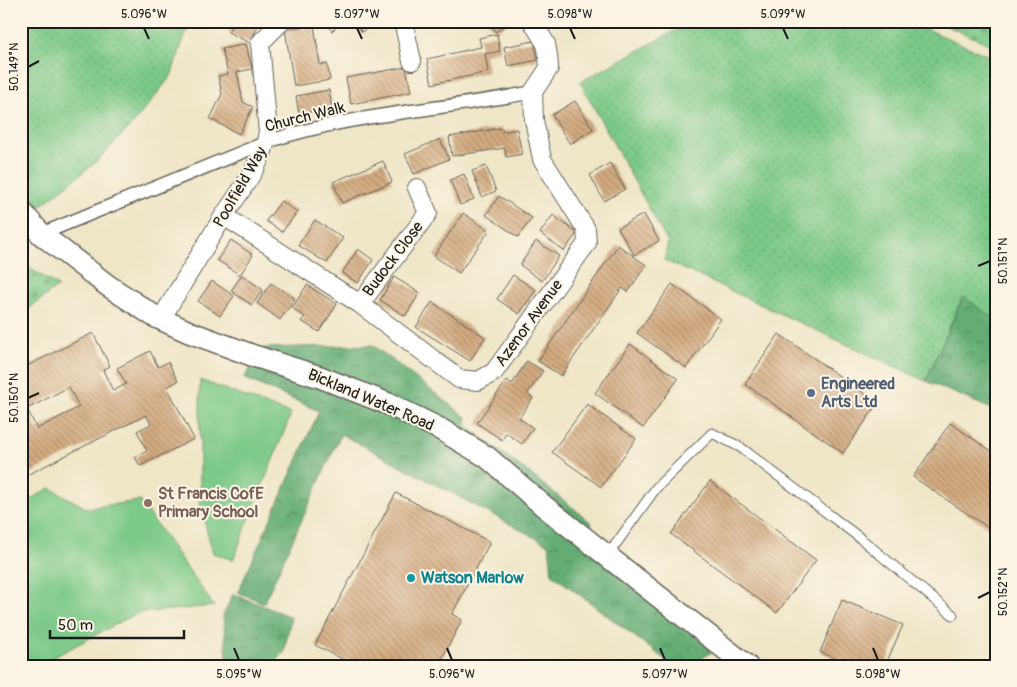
<svg xmlns="http://www.w3.org/2000/svg" width="1017" height="687" font-family="Pangolin,sans-serif">
<defs>
<pattern id="grass-dots" width="8" height="8" patternUnits="userSpaceOnUse" patternTransform="scale(1.25)"><rect width="8" height="8" fill="#7bc988"/><path d="M2 2h.1M6 6h.1" fill="none" stroke="#6aac75" stroke-width="1.8" stroke-linecap="round"/></pattern>
<pattern id="forest-crowns" width="20" height="18" patternUnits="userSpaceOnUse" patternTransform="scale(1.25)"><rect width="20" height="18" fill="#64ad74"/><path d="M2 6a3 3 0 1 1 6 0M12 15a3 3 0 1 1 6 0" fill="none" stroke="#528c5e"/></pattern>
<pattern id="cemetery-stones" width="16" height="16" patternUnits="userSpaceOnUse" patternTransform="scale(1.25)"><rect width="16" height="16" fill="#7bc988"/><path d="M2 7V4a2 2 0 0 1 4 0v3zM10 15v-3a2 2 0 0 1 4 0v3z" fill="#6aac75"/></pattern>
<pattern id="building-back-hatch" width="6" height="6" patternUnits="userSpaceOnUse" patternTransform="scale(1.25)"><rect width="6" height="6" fill="#d4ab81"/><path d="M-1 5l2 2M0 0l6 6M5-1l2 2" fill="none" stroke="#ab8a69"/></pattern>
</defs>
<rect width="100%" height="100%" fill="#fcf5e5"/>
<filter id="ink" filterUnits="userSpaceOnUse"><feTurbulence type="fractalNoise" baseFrequency=".02" numOctaves="2"/><feDisplacementMap in="SourceGraphic" scale="10" xChannelSelector="R" yChannelSelector="G"/><feConvolveMatrix kernelMatrix="1 2 1 2 8 2 1 2 1" color-interpolation-filters="sRGB"/></filter>
<filter id="wash" filterUnits="userSpaceOnUse"><feTurbulence type="fractalNoise" baseFrequency=".0096" numOctaves="4" result="noise"/><feDisplacementMap in="SourceGraphic" scale="20" xChannelSelector="R" yChannelSelector="G"/><feGaussianBlur stdDeviation="1.12" result="paint"/><feColorMatrix in="noise" values="0 0 0 0 0 0 0 0 0 0 0 0 0 0 0 0 0 1.4 0 .05"/><feComposite in="paint" operator="in"/></filter>
<g filter="url(#wash)">
<rect width="100%" height="100%" fill="#efe6c8"/>
<path fill="url(#grass-dots)" stroke="#4c7252" d="M21,21H190L171,76L136,120L96,162L33,212L21,197Z
M693,21H908L996,59V320L962,298L926,381L664,260L668,243L580,82Z"/>
<path fill="url(#forest-crowns)" stroke="#406448" d="M963,297L996,320V411L926,381Z
M373,345L467,418L465,425L524,469L592,523L584,545L713,651L691,666H674L552,574L549,545L341,434L264,603L238,592L319,411L244,378L264,348Z
M233,594L291,617L284,653L271,666H228L223,616Z"/>
<path fill="url(#cemetery-stones)" stroke="#4c7252" d="M935,21H996V47Z
M23,264L58,286L21,315V266Z"/>
<path fill="#7bc988" stroke="#4c7252" d="M200,380L291,414L233,560L213,553L200,506Z
M50,488L86,508L140,501L214,606L137,613L37,666H21V505Z"/>
<g id="blocks">
<path fill="url(#building-back-hatch)" fill-rule="evenodd" d="M234,21H260L250,43L228,32Z
M324,21H343L332,31Z
M352,21H375L362,32Z
M487,21H510L496,32Z
M314,25L320,65L327,64L330,80L294,86L285,29Z
M497,34L500,51L485,54L488,72L432,84L427,59L481,47L479,38Z
M534,41L538,60L508,66L504,47Z
M246,44L252,69L237,72L243,102L253,107L239,134L210,119L222,94L218,76L228,74L222,49Z
M406,67L411,92L351,104L346,78Z
M329,90L332,108L299,114L296,96Z
M575,101L593,129L570,144L552,115Z
M502,128V132L517,129L522,154L506,157L505,148L452,156L449,137Z
M440,139L449,159L414,174L405,154Z
M383,161L392,182L342,203L333,182Z
M610,163L625,189L604,201L590,175Z
M486,166L496,191L482,197L472,171Z
M464,174L474,199L460,205L450,180Z
M499,196L532,218L518,237L486,215Z
M281,201L297,212L282,232L266,221Z
M463,213L489,231L459,273L434,256Z
M644,214L659,241L634,255L618,228Z
M553,215L577,233L564,251L540,233Z
M315,220L343,238L327,263L298,245Z
M231,240L253,255L240,275L217,260Z
M536,241L559,256L542,281L520,265Z
M618,245L646,265L628,292L622,288L561,376L538,361Z
M358,249L373,260L358,283L342,273Z
M242,275L263,290L252,305L231,291Z
M513,275L536,290L519,314L497,299Z
M394,277L420,293L405,316L380,300Z
M212,281L234,296L220,316L198,301Z
M271,283L295,299L280,320L257,303Z
M672,284L721,319L686,368L637,333Z
M307,285L337,304L319,332L301,321L305,317L292,308Z
M432,302L485,337L470,361L416,327Z
M93,333L110,366L103,370L113,391L126,384L117,368L150,351L158,367L168,362L178,381L167,387L194,439L140,466L135,457L147,451L137,431L151,424L146,415L21,478V369ZM69,387L79,407L37,429L27,409Z
M779,334L878,403L843,453L745,384Z
M630,344L678,379L643,428L595,393Z
M527,361L543,371L527,394L533,398L519,418L533,428L522,444L506,433L502,440L477,423L507,380L512,384Z
M587,404L636,439L601,487L552,452Z
M950,423L996,454V533L913,477Z
M710,481L816,560L777,613L671,534Z
M396,493L490,542L452,614L462,620L438,666H356L315,645Z
M842,600L903,625L885,666H854L820,652Z"/>
</g>
</g>
<g filter="url(#ink)">
<use href="#blocks" fill-opacity="0" stroke="#666358" stroke-width="1"/>
<g fill="none" stroke-linecap="round" stroke-linejoin="round">
<defs>
<path id="service" d="M608,555L656,488L712,433L740,447L860,538L953,615"/>
<path id="pedestrian" d="M41,234L267,142C353,113 445,110 533,92"/>
<path id="minor" d="M403,21L412,61
M224,216L360,304L459,379L478,381L494,372L587,243L586,229L542,159L534,120L533,92L549,68L548,55L546,44L532,21
M360,304L428,213L417,188
M161,319C182,285 202,251 223,217C240,191 263,164 268,132L260,43L282,21"/>
<path id="tertiary" d="M21,211L41,234L107,285L154,316L189,332L254,356L320,377L391,405L440,429L487,457L545,507L747,666"/>
</defs>
<use href="#service" stroke="#666358" stroke-width="11"/>
<use href="#pedestrian" stroke="#666358" stroke-width="15"/>
<use href="#minor" stroke="#666358" stroke-width="20"/>
<use href="#tertiary" stroke="#666358" stroke-width="24"/>
<use href="#service" stroke="#fff" stroke-width="9"/>
<use href="#pedestrian" stroke="#fff" stroke-width="12"/>
<use href="#minor" stroke="#fff" stroke-width="18"/>
<use href="#tertiary" stroke="#fff" stroke-width="21"/>
</g>
</g>
<path fill="none" stroke="#1c1c1c" stroke-width="2" d="M144,28L149,39M357,28L362,39M570,28L575,39M783,28L788,39M28,67L39,61M978,266L990,261M28,398L39,393M978,598L990,592M234,648L239,660M447,648L452,660M660,648L665,660M873,648L878,660"/>
<circle fill="#5c6f8a" stroke="#fcf5e5" stroke-width="2" cx="811" cy="393" r="5"/>
<circle fill="#8d6e63" stroke="#fcf5e5" stroke-width="2" cx="148" cy="503" r="5"/>
<circle fill="#0f9aa8" stroke="#fcf5e5" stroke-width="2" cx="411" cy="578" r="5"/>
<g text-anchor="middle" dominant-baseline="central" stroke-width="4" stroke-linejoin="round" paint-order="stroke">
<g font-size="16" fill="#1c1c1c" stroke="#fcf5e5">
<text transform="translate(305 117) rotate(-14)">Church Walk</text>
<text transform="translate(240 187) rotate(-60)">Poolfield Way</text>
<text transform="translate(393 259) rotate(-53)">Budock Close</text>
<text transform="translate(529 323) rotate(-54)">Azenor Avenue</text>
<text transform="translate(371 400) rotate(23)">Bickland Water Road</text>
</g>
<g font-size="16" font-weight="bold" fill="#4e5e75" stroke="#fcf5e5" text-anchor="start">
<text x="821" y="384">Engineered<tspan x="821" dy="18">Arts Ltd</tspan></text>
</g>
<g font-size="16" font-weight="bold" fill="#785e54" stroke="#fcf5e5" text-anchor="start">
<text x="158" y="494">St Francis CofE<tspan x="158" dy="18">Primary School</tspan></text>
</g>
<g font-size="16" font-weight="bold" fill="#0d838f" stroke="#fcf5e5" text-anchor="start">
<text x="421" y="578">Watson Marlow</text>
</g>
</g>
<rect width="1017" height="687" fill="none" stroke="#fcf5e5" stroke-width="55"/>
<path d="M50 630v8h134v-8" fill="none" stroke="#1c1c1c" stroke-width="2.5"/>
<text x="58" y="630" font-size="15" fill="#1c1c1c" stroke="#fcf5e5" stroke-width="4" paint-order="stroke">50 m</text>
<rect x="28" y="28" width="962" height="632" fill="none" stroke="#1c1c1c" stroke-width="2"/>
<g font-size="12" text-anchor="middle" fill="#1c1c1c">
<text x="144" y="18">5.096°W</text>
<text x="357" y="18">5.097°W</text>
<text x="570" y="18">5.098°W</text>
<text x="783" y="18">5.099°W</text>
<text transform="translate(14 67) rotate(-90)" y="4">50.149°N</text>
<text transform="translate(1003 261) rotate(-90)" y="4">50.151°N</text>
<text transform="translate(14 398) rotate(-90)" y="4">50.150°N</text>
<text transform="translate(1003 592) rotate(-90)" y="4">50.152°N</text>
<text x="239" y="678">5.095°W</text>
<text x="452" y="678">5.096°W</text>
<text x="665" y="678">5.097°W</text>
<text x="878" y="678">5.098°W</text>
</g>
</svg>
